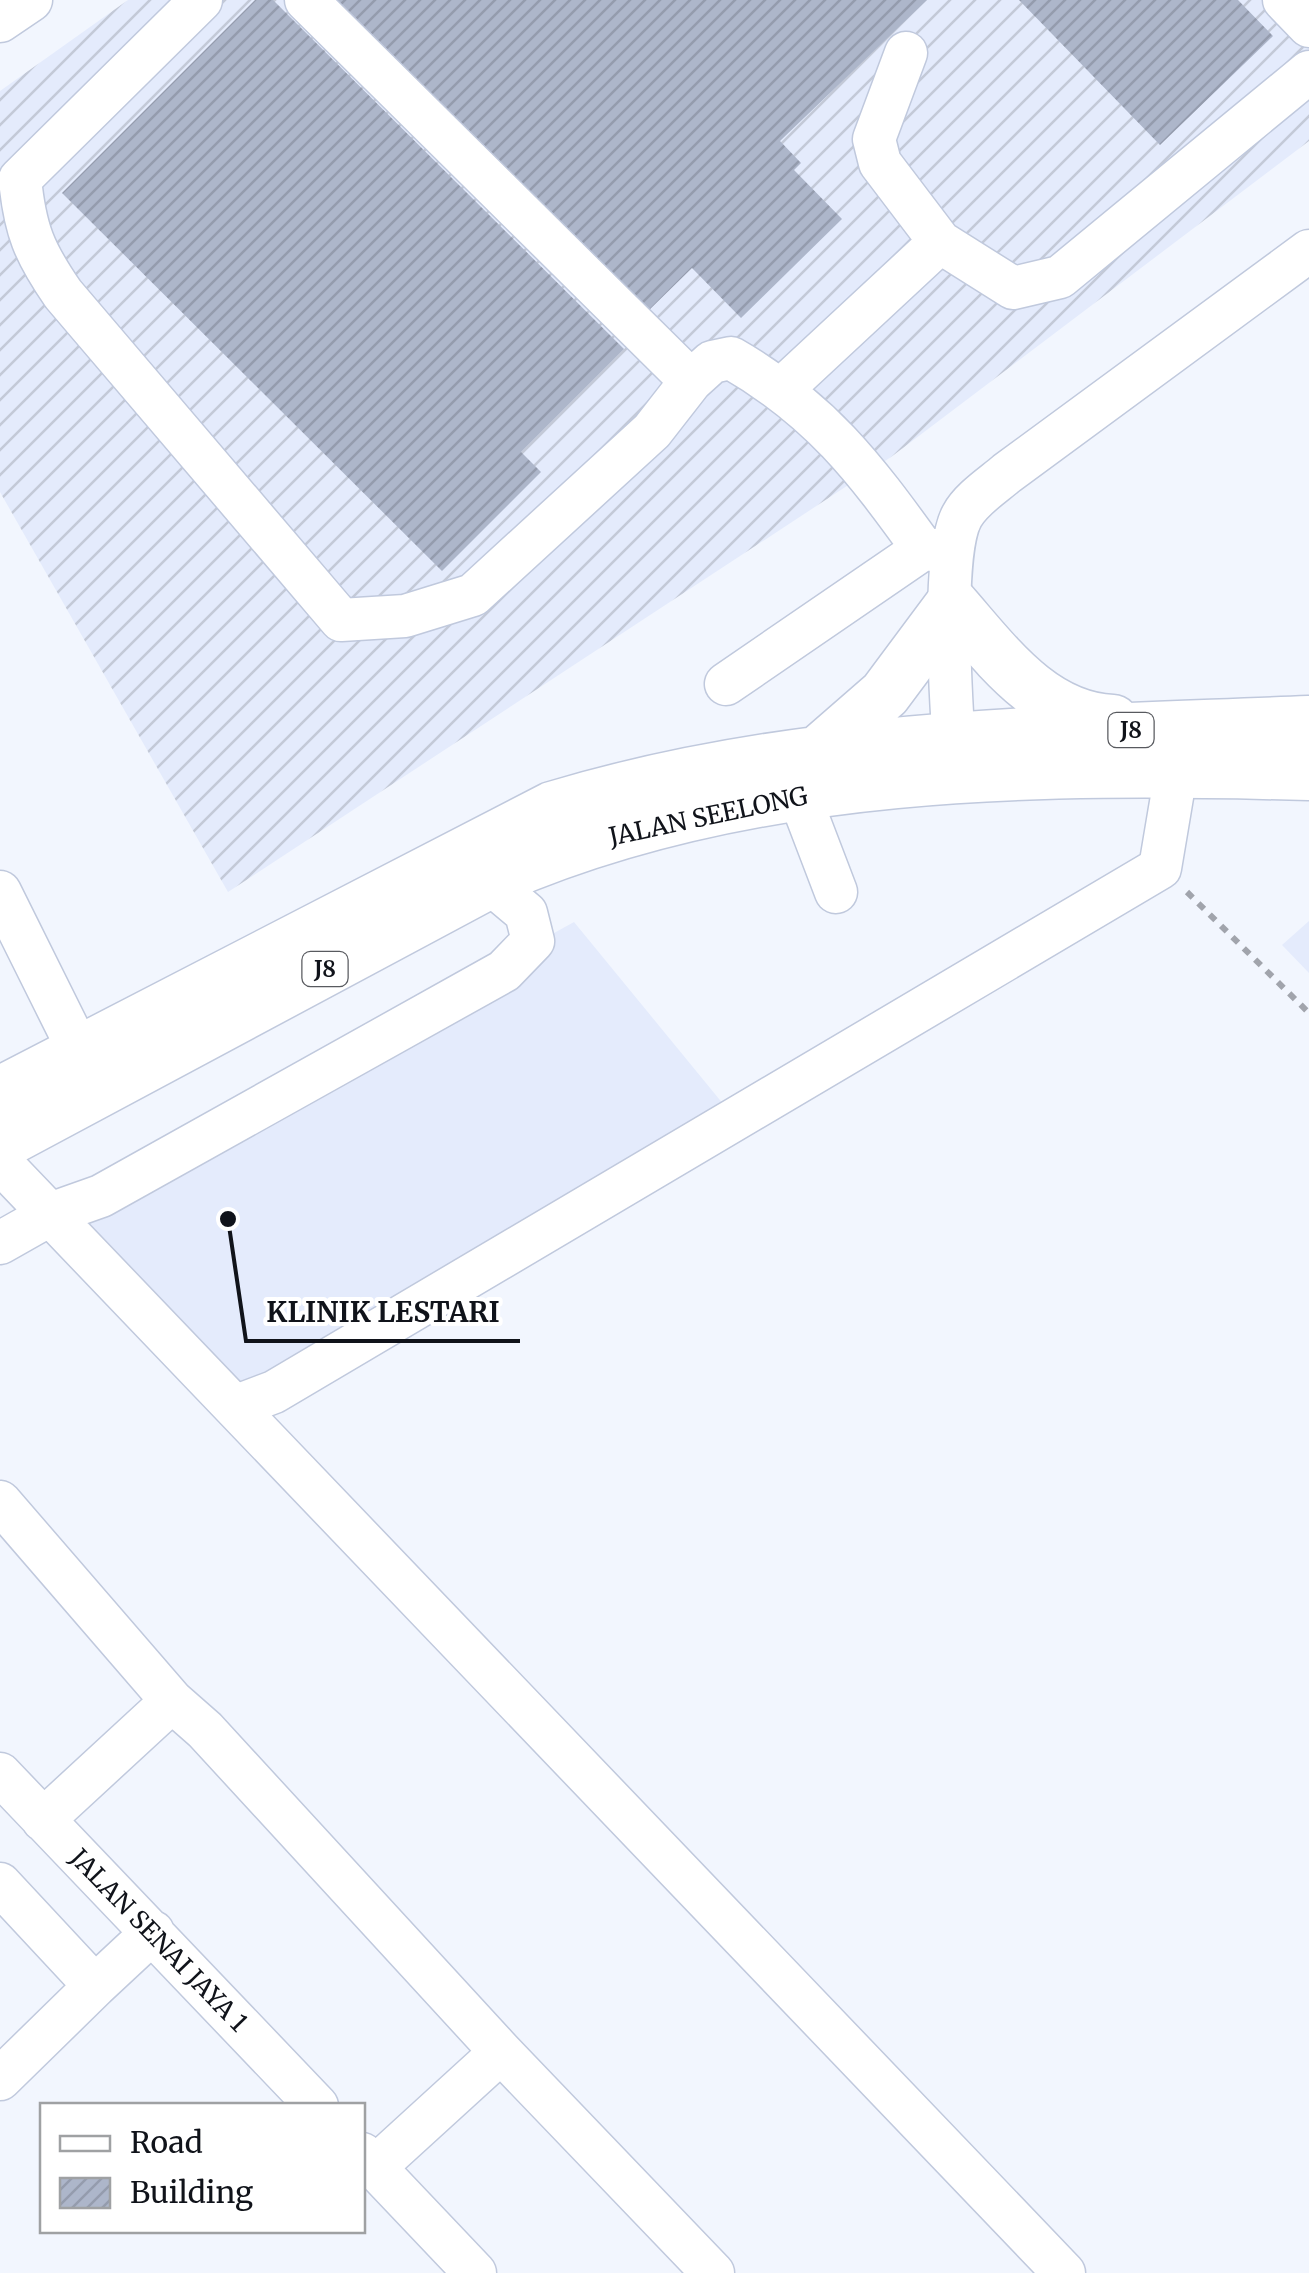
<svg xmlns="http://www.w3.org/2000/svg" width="1309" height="2273" font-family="Merriweather,serif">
<defs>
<pattern id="industrial-furrows" width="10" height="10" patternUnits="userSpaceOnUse" patternTransform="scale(2.5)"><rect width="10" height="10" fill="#e4ebfc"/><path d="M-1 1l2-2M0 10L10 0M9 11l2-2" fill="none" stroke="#c3c9d7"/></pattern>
<pattern id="building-hatch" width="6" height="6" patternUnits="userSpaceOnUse" patternTransform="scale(2.5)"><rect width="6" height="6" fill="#adb6ca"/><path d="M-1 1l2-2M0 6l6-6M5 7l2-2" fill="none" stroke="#949cad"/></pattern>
</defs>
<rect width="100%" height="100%" fill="#f2f6fe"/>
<path fill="#e4ebfc" d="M1309,921V973L1282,945Z
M574,922L742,1127L262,1408L62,1201L105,1182Z"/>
<path fill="url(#industrial-furrows)" d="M128,0H1309V141L891,457L228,892L0,492V91Z"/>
<path fill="url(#building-hatch)" d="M255,0H273L624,349L521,452L541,472L442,571L62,193Z
M337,0H927L780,141L801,163L794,170L842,219L741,318L692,268L644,315Z
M1019,0H1238L1273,36L1160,145Z"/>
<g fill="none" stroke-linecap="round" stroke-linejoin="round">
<defs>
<path id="minor" d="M201,0L20,179C25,230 34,252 63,294L341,620L405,616L473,595L652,431L691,381L712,362L731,358C820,409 864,467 923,549
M306,0L691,381
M1284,0L1309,26
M0,21L31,0
M906,53L874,139L880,163L940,242L1013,288L1060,277L1309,72
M783,388L940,242
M726,684L923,549L948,551
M956,771C952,721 940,556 962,516C971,499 993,485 1007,473L1309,251
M799,795L836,892
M0,892L81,1055
M0,1162L1064,2273
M0,1243L53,1213L101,1196L504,971L533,941L526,913L489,882
M237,1406L274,1392L1160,868L1176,773
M0,1502L172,1701L205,1730L501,2052L713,2273
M0,1774L317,2106
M43,1820L172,1701
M0,1884L95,1986L0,2079
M95,1986L153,1932
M362,2154L475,2273
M375,2167L501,2052"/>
<path id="major" d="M823,748L885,694L952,604C996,654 1041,718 1113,721
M0,1093L552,808C799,733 1053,733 1309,722
M0,1144L497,878C750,768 1037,767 1309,774"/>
</defs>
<use href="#minor" stroke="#c0c9dd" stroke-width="45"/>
<use href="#major" stroke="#c0c9dd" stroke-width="55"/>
<path stroke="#a1a4ac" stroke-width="6" stroke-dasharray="8 8" stroke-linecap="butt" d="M1187,892L1309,1013"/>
<use href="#minor" stroke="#fff" stroke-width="42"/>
<use href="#major" stroke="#fff" stroke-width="52"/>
</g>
<g text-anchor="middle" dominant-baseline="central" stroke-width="8" stroke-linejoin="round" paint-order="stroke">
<g fill="#fff" stroke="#585a5f" stroke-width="2.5">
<rect x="1108.5" y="713" width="45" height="34" rx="8"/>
<rect x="302.5" y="952" width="45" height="34" rx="8"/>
</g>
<g font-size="22" font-weight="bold" fill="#10131a">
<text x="1131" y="730">J8</text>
<text x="325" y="969">J8</text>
</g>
<g font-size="25" fill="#10131a" stroke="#fff">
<text transform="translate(708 816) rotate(-12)">JALAN SEELONG</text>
<text transform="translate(159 1940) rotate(46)">JALAN SENAI JAYA 1</text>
</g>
</g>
<path fill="none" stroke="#10131a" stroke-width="4" d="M228 1219L246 1341H520"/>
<circle fill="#10131a" stroke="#fff" stroke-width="4" cx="228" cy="1219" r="10"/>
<g font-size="28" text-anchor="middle" font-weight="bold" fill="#10131a" stroke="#fff" stroke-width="8" stroke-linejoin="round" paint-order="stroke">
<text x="383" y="1322">KLINIK LESTARI</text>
</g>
<rect x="40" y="2103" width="325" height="130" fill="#ffffff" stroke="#9fa1a3" stroke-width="2.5"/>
<rect x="60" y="2136" width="50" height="15" fill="#ffffff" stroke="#9fa1a3" stroke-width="2.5"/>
<text x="130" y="2153" font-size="30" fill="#10131a">Road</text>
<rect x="60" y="2178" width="50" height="30" fill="url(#building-hatch)" stroke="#9fa1a3" stroke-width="2.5"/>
<text x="130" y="2203" font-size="30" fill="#10131a">Building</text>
</svg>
